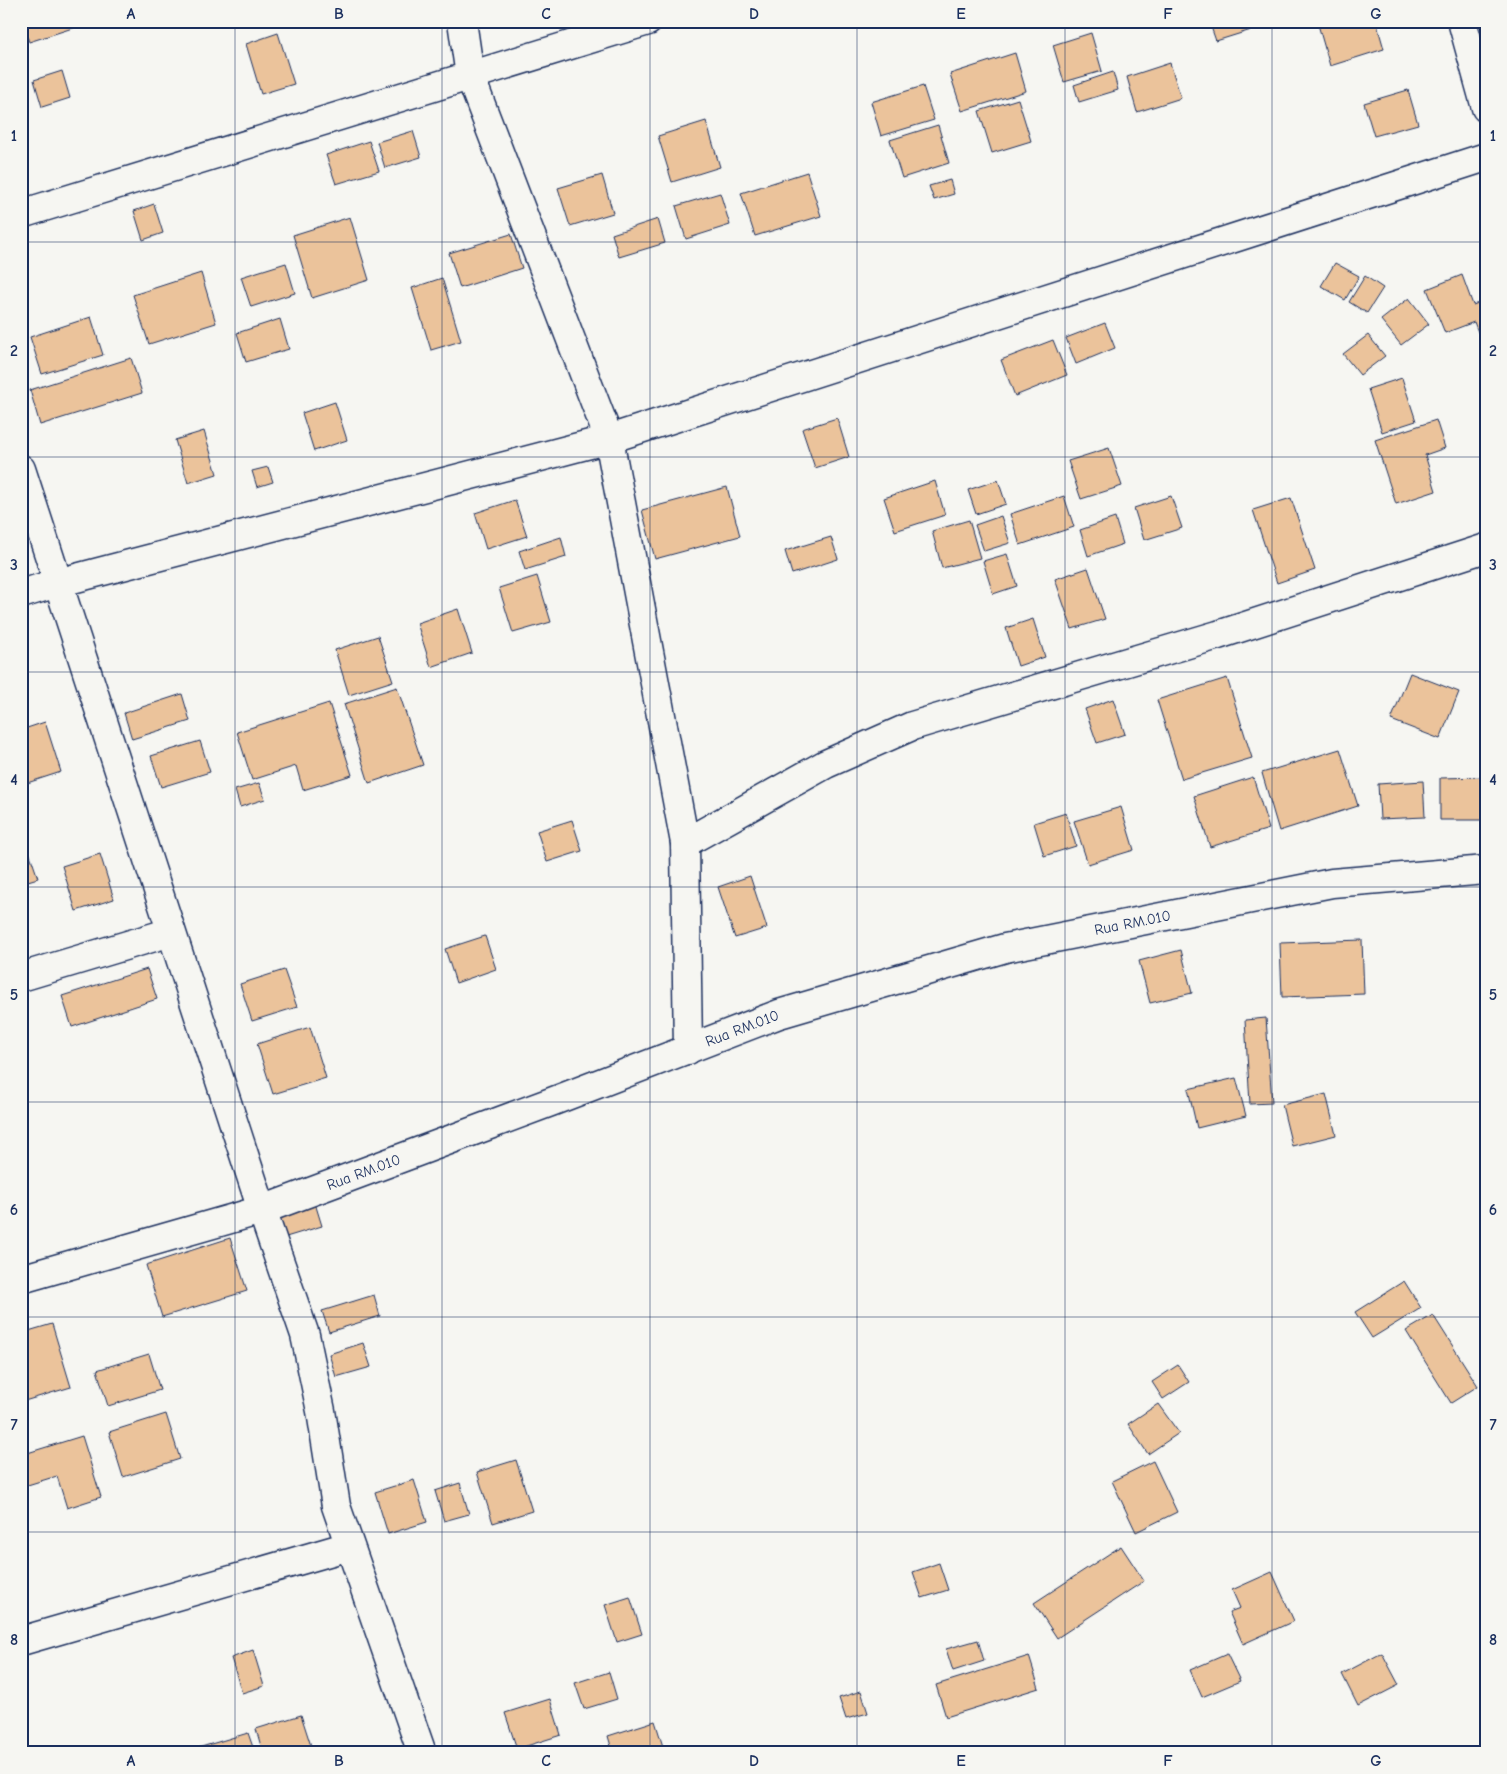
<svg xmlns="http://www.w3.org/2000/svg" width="1507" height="1774" font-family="'Comic Neue',sans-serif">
<rect width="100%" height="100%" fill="#f6f6f2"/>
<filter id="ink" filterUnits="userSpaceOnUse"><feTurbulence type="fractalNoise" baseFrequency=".02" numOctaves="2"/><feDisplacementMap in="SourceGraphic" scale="10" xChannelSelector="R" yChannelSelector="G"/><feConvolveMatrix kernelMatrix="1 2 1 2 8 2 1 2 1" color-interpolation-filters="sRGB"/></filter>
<g filter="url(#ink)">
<path fill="#ebc39b" stroke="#1b2f5e" d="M22,21H81L82,25L29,42Z
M1209,21H1280L1216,41Z
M1317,21H1376L1384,49L1330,66Z
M278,33L294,84L261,94L246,44Z
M1091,33L1102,71L1064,82L1053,45Z
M1015,53L1026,91L962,111L950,74Z
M1170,63L1181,98L1137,112L1127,77Z
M62,71L70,98L42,107L34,80Z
M1113,72L1118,90L1079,102L1074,85Z
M923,86L934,120L881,136L871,102Z
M1408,90L1418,124L1374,136L1364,103Z
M1018,99L1031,141L992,153L979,111Z
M706,121L720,167L672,182L658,136Z
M938,125L949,163L902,178L890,140Z
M413,131L421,157L385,168L377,142Z
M369,141L379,171L336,184L326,155Z
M807,172L821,216L755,236L741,193Z
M602,175L613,213L570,226L558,188Z
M950,180L954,194L934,200L929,186Z
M720,193L730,225L686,239L676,206Z
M154,204L163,233L143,240L134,211Z
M350,217L369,280L312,298L293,235Z
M658,219L665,243L619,257L612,234Z
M511,234L522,268L460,288L449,253Z
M286,263L295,293L251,307L241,277Z
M1335,263L1359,276L1345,300L1321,286Z
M201,273L216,323L149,344L133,295Z
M1462,275L1473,305L1486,300V352L1474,322L1445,333L1427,289Z
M1365,276L1383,288L1367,313L1349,302Z
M442,278L461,341L431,350L412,288Z
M1409,298L1429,324L1401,345L1381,320Z
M91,317L103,355L42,374L30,337Z
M280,319L289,349L246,362L237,333Z
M1105,323L1115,348L1076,364L1066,338Z
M1368,335L1385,356L1360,375L1343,354Z
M1053,340L1067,375L1015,396L1001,360Z
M131,358L142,393L40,425L30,390Z
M1402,378L1416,421L1382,432L1368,389Z
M335,402L347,440L314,451L302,413Z
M837,418L849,457L815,468L802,429Z
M1436,420L1445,448L1425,455L1436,491L1396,504L1375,440Z
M204,431L217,474L188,483L175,440Z
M1109,448L1122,486L1081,499L1068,461Z
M268,467L273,482L257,487L252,471Z
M998,480L1006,504L976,514L968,490Z
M935,481L945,515L895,531L884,498Z
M727,487L740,536L655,559L642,510Z
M1064,496L1074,527L1020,545L1010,514Z
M1171,496L1182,528L1144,540L1134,508Z
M1291,498L1315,570L1277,583L1253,510Z
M515,500L527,536L486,549L475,513Z
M1001,516L1010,543L984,551L975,525Z
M1115,518L1123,544L1088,556L1080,530Z
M969,520L980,558L942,568L932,531Z
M561,537L566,557L525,570L519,551Z
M831,537L838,559L792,574L785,551Z
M1007,554L1017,586L993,594L983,561Z
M1088,568L1105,619L1072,629L1055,579Z
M537,576L551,622L513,633L499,588Z
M458,609L472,653L431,667L417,623Z
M1033,619L1045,657L1018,666L1006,628Z
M378,636L393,681L349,695L335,650Z
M1410,673L1459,692L1440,739L1391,720Z
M1227,678L1252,758L1182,779L1157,700Z
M397,687L423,765L369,783L344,704Z
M182,694L190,721L132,739L124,713Z
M1113,699L1125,734L1097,743L1085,709Z
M329,703L352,775L303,790L296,766L252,780L237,732Z
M45,722L61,772L21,785V730Z
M200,741L210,772L161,787L151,756Z
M1340,749L1358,806L1279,831L1262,773Z
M1253,777L1269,829L1210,847L1194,796Z
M1486,777V820H1440V778Z
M1423,781L1425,817L1380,819L1378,784Z
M259,783L265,799L240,807L235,790Z
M1121,807L1134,850L1088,864L1074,821Z
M1066,813L1076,846L1044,856L1034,823Z
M572,820L582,851L547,862L537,831Z
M24,837L38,878L21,883V838Z
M100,854L114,899L76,911L62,866Z
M750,876L767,928L735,938L718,887Z
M485,936L496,969L456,983L445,949Z
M1362,940L1364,994L1282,997L1280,943Z
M1181,950L1192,993L1150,1003L1139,961Z
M147,969L157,999L72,1027L62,996Z
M284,970L297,1007L252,1021L240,984Z
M1266,1018L1272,1103L1250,1104L1245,1020Z
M310,1027L326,1078L273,1094L257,1044Z
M1236,1078L1246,1116L1197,1128L1188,1089Z
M1326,1094L1336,1135L1292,1146L1282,1105Z
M314,1200L322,1226L286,1237L277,1212Z
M230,1238L247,1291L162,1317L146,1265Z
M1404,1281L1421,1308L1372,1338L1355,1312Z
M374,1295L380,1316L329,1332L322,1311Z
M1433,1315L1478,1386L1451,1403L1406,1331Z
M52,1324L71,1387L21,1402V1348L29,1345L25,1332Z
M363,1343L371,1367L336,1377L329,1354Z
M149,1354L160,1390L108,1406L97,1370Z
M1178,1365L1189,1382L1163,1399L1152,1382Z
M1158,1404L1179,1433L1148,1454L1128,1424Z
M166,1414L180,1459L123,1477L109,1432Z
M82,1436L101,1497L67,1508L57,1476L21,1487V1455Z
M516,1460L532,1511L493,1523L477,1472Z
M1153,1461L1177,1512L1136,1532L1112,1481Z
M414,1480L427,1522L388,1534L375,1492Z
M460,1483L469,1514L444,1521L435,1491Z
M1121,1546L1144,1581L1057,1638L1034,1603Z
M939,1563L948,1590L922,1598L913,1572Z
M1272,1572L1294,1621L1243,1644L1229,1612L1240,1608L1232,1590Z
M630,1597L642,1634L617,1642L605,1605Z
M978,1640L984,1661L953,1671L946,1649Z
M253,1650L264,1686L242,1693L231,1658Z
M1382,1653L1399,1685L1358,1706L1342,1674Z
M1227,1654L1240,1681L1202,1697L1190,1670Z
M1029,1656L1039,1688L946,1717L936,1685Z
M609,1672L617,1699L584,1709L575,1683Z
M861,1691L868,1713L846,1719L839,1698Z
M550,1699L561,1735L517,1749L505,1713Z
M301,1715L312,1749L300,1753H263L256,1729Z
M655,1721L665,1753H613L608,1736Z
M248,1733L255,1753H192L191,1750Z"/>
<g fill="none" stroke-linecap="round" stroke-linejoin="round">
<defs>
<g id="minor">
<path d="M462,21L470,76L609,439L685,843L688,1050"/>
<path d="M1462,21L1486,108"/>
<path d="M21,214L648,21"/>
<path d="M21,469L262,1210L305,1335L321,1411L336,1506L422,1753"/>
<path d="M21,594L57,583L609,439L1486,157"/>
<path d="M685,843L826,764L912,726L1218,635L1486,548"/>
<path d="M21,977L171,932"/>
<path id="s1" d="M21,1279L262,1210L551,1102L779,1014L1005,948L1332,883L1486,870"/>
<path d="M21,1641L349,1546"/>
</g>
</defs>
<use href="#minor" stroke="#1b2f5e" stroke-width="31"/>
<use href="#minor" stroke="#f6f6f2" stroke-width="28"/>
</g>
</g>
<path fill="none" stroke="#1b2f5e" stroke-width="1" stroke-opacity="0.55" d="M235,21V1753M442,21V1753M650,21V1753M857,21V1753M1065,21V1753M1272,21V1753M21,242H1486M21,457H1486M21,672H1486M21,887H1486M21,1102H1486M21,1317H1486M21,1532H1486"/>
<g text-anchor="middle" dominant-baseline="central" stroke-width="4" stroke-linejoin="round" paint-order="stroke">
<g font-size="15" fill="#1b2f5e" stroke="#f6f6f2">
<text stroke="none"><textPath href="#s1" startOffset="1169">Rua RM.010</textPath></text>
<text stroke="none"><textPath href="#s1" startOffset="764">Rua RM.010</textPath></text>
<text stroke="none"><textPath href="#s1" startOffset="359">Rua RM.010</textPath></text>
</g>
</g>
<rect width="1507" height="1774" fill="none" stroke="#f6f6f2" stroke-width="55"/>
<rect x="28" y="28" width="1452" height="1718" fill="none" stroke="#1b2f5e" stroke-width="2"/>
<g font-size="16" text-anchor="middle" font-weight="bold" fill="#1b2f5e">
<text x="131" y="19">A</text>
<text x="339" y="19">B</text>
<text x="546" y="19">C</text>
<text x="754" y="19">D</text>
<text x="961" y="19">E</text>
<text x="1168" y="19">F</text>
<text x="1376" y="19">G</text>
<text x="14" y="141">1</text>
<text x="1493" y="141">1</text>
<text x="14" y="356">2</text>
<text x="1493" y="356">2</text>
<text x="14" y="570">3</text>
<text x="1493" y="570">3</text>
<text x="14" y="785">4</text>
<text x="1493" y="785">4</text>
<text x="14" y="1000">5</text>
<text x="1493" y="1000">5</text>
<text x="14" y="1215">6</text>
<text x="1493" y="1215">6</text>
<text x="14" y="1430">7</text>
<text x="1493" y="1430">7</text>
<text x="14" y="1645">8</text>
<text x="1493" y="1645">8</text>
<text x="131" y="1766">A</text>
<text x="339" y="1766">B</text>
<text x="546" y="1766">C</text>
<text x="754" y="1766">D</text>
<text x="961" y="1766">E</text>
<text x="1168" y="1766">F</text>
<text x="1376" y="1766">G</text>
</g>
</svg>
